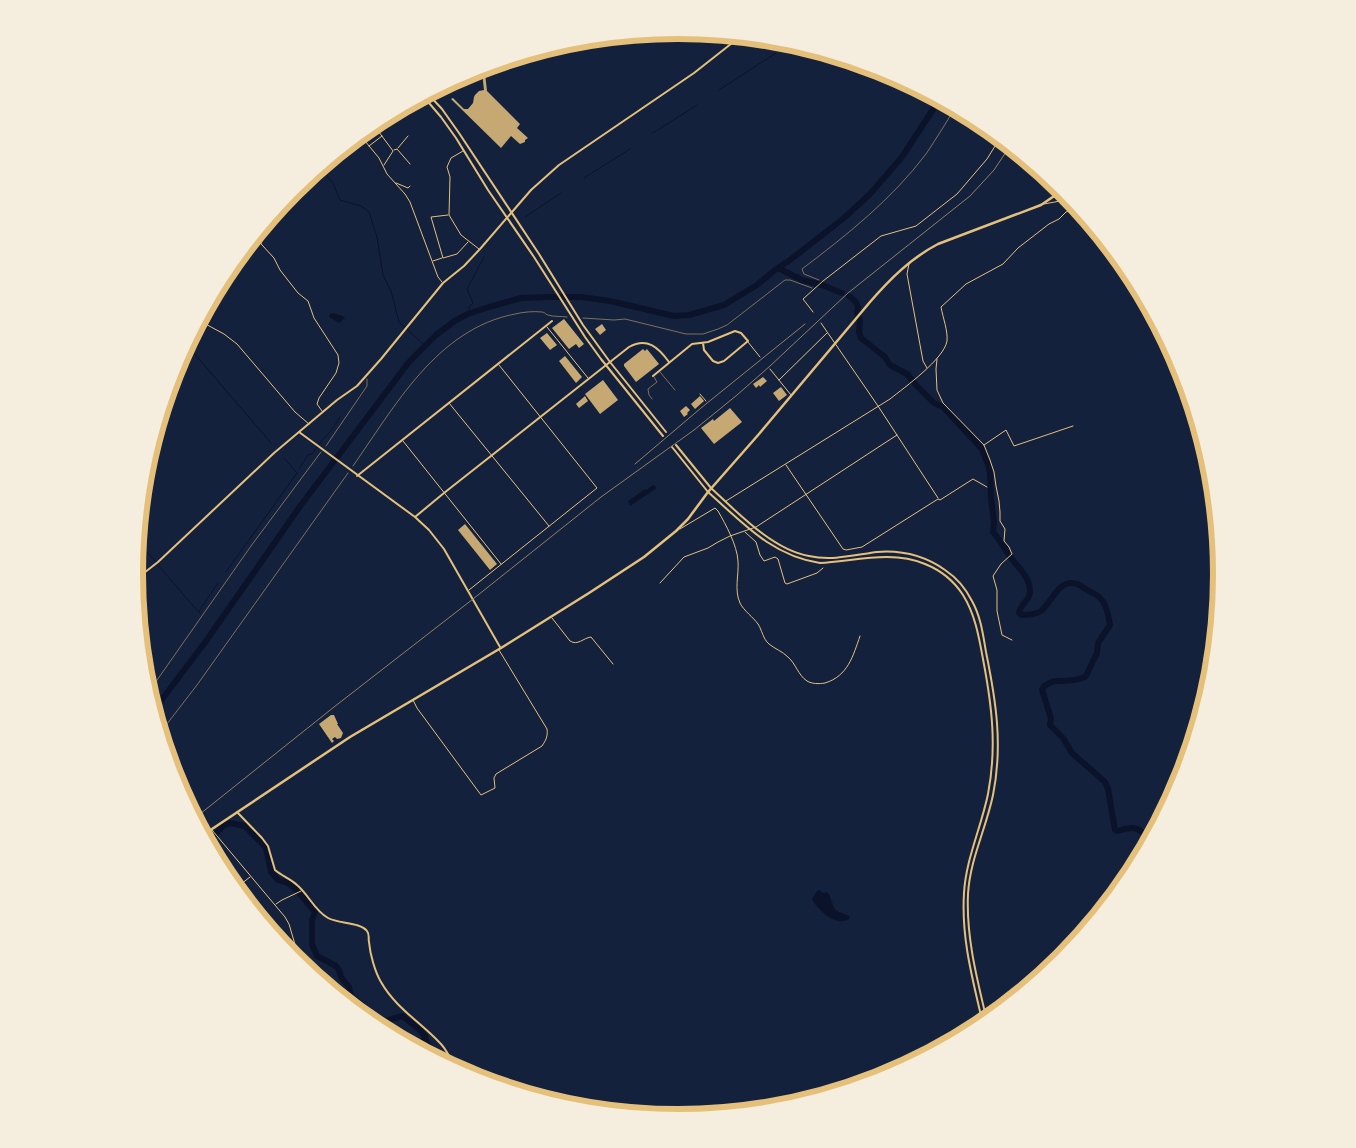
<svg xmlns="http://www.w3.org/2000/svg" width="1356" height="1148" font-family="'DM Sans',sans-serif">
<rect width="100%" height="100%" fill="#14213d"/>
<path fill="#0b132b" d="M333,313L343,316L345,318L339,323L329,317L330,314Z
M653,485H654L657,488L630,506L628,501L645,489L646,490Z
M819,890L823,893L827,892C832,897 832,907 837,911C840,913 846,914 849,916L850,918C839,929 817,910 812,899L817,891Z
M424,1033C428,1036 429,1040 431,1044C435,1049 439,1051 441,1057L439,1058L440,1061L410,1044L423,1037Z"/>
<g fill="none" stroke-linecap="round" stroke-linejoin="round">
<path stroke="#0b132b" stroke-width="1" d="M778,51L792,43
M719,90L776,53
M653,133L697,105
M320,167L333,183L340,200L361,206L369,212L377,237L383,275L391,291L399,322L424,345
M584,178L630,149
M525,217L561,193
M468,314L470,306L473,303L467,289L484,257
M187,345L271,443
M299,469L308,455L312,454L320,443L331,431L340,417
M137,541L155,561
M159,566L194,607L200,613
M226,572L297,473L284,458
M199,611L218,583"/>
<path stroke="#0b132b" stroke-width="6" d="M778,268L802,280L822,285L842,293
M849,296L856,302L858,307L857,313L860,321L859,332L861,338L885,357L890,365L907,374L916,385L934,403L943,407L982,449L988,465L990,473L991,499L994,522L993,532C999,539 1004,547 1009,555C1017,567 1030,576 1030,592C1029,602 1020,604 1019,613L1022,615C1028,615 1036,614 1041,611C1051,603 1058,582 1072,583C1078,583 1084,588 1089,591C1106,598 1107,609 1110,625L1098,643L1097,653L1086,676C1078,682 1066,680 1056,681C1052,681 1048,684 1044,686L1042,690L1051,718L1050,725L1063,738L1072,753L1105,782L1108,789L1115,830L1118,831C1133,826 1140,826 1149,841
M154,710L206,641L301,505L409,362L436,335L456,320L468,314L489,307L521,298L548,297H581L610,301L674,316L689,315L724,305L757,285L775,270L790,260L844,218L870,194L902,157L939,100
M208,842L224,825L230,823L245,826L266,848L271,872L278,880L288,883L296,889L315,912L312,920V944L317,956L336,966L339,970L341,977L349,987L351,996L368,1010L374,1018L381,1021H385L402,1016L420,1030L425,1036"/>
</g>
<path fill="#c6a872" d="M483,70H486V72L485,73L487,91L520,124L517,128L528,138L525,140V142L520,144L511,136L501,148L451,99L453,98L464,109H468L473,103L474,97L475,95L479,91L484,90L482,72Z
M564,319L584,344L579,348L576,344L569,349L552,328Z
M602,324L606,330L600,335L595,329Z
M547,333L557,345L550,350L540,338Z
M643,349L645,351L647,349L659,364L636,382L624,366V364Z
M565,356L582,377L576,383L559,361Z
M763,377L767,381L760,387L759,385L756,388L753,384Z
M603,380L618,400L600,414L585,394Z
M781,387L787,395L779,401L773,393Z
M585,396L588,401L579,408L576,404Z
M700,396L704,401L695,409L691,404Z
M686,406L690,410L687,413L688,414L684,417L680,411Z
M730,408L742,422L714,444L701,428L713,419L714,421Z
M465,524L497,564L490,570L458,530Z
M331,715H334L338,724H337L343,733L341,738L337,739L335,737L332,739L334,741L332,743L319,724Z"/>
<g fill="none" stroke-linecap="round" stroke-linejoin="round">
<path stroke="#e5c07b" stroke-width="0.5" d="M819,280L804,274L802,269C847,235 892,199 926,154C936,139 946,123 955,108
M583,318L614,320L625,319L686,334H703L718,329L727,325L785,280H790L812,288
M326,446L367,386V379
M353,466C395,406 437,329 515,314C523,312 534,311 542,312C547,313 543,313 548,315C554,317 561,316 567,317
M148,693L251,546L321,452
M160,733L197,685L348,473"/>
<path stroke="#e5c07b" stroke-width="0.5" d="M660,372L675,390
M652,399L649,395L648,389L657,382L654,377"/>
<path stroke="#e5c07b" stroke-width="1" d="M700,394L706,401"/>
<path stroke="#e5c07b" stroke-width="1" d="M373,124L393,151L384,165
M361,134L365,141L379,158L387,174L405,194L410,202L438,277L442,282
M369,146L382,136
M398,148L408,136
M394,150L397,149L410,164
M463,151L451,158L447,167L450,177L449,215L461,235L479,249
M396,183L408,188L410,186
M1044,204L1071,199
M448,215L431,217L443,258L457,254L468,242
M256,235L262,245L274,258L280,270L298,293L308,301L314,318L338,355L339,363L336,373L319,398L317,404L322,411
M433,261L442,258
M909,264L907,274L923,361L927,368
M813,312L803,299L823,281L881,236L916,226L957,194L987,159L1000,138
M200,321L224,334L237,344L295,412L309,424
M821,323L878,406L938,498
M547,327L588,378
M748,342L760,357
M937,359L936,369L937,390L943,403L984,445L990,460L994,472L996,486L999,501L1000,512V521L1005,529L1004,541L1009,547L1012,554L1001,564L993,576L997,590V611L1002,635L1012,640
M770,369L791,395
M779,380L827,333
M449,403L549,526
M403,441L501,564
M984,445L1006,430L1014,446L1073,426
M786,465L843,549L846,550L862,547L938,499L940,500L973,479L987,487
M726,501L890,399C905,387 944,359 947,341C948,331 943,318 941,307L966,284L1003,264L1018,248L1049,224L1059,219L1066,212L1077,207
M680,529L715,508L718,511C726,525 737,545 738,561C739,575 734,590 740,603C744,611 753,617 758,624C762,630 763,639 769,644C775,649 782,651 788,657C796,664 798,675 807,681C812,684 819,684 825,683C848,676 853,656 860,636
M745,532L756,542L760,555L764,561L775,557L778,559L785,583L787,584L817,573L823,568
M660,583L684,557L708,548L718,542L730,536L756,527L897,435
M469,590L597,488L499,365
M552,618L570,641C578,646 583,638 591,637L613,664
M413,700L417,708L481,795L495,788L494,778L496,774L542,746C546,740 548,736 547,729L499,650
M212,830L285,917L289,924L301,965
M236,888L250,877
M276,904L282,900L301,891"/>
<path stroke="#e5c07b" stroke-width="2" d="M428,94L442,109L459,133L539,254L583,325L610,362L666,432
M423,96L441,117L456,138L488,190L534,257L585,337L601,359L663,436
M653,376L692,344L708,342L735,331L741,333L748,341L724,361L718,363L713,361L704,350L703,343
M299,432L415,517L429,530L444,549L500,647
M676,445L711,488
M672,447L708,492
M357,476L552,321
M415,517L444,493L629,347C647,337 658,347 669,362
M237,812L262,838L268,846L275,870C282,876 291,879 297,885C309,895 314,910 328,918C339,924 360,922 367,931C370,935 368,938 369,942C370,954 375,972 381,982C395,1007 420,1022 439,1042C448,1050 450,1061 458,1070"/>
<path stroke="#e5c07b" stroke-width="2" d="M711,488C738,513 773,550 809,556C832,561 855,555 877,552C902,550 925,556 945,570C957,578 966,589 972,601C981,617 983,635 986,652C996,701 1003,745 993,795C986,829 970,859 968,894C966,937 977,979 987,1021
M708,492C743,523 772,556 820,563C855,561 892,550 925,564C940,570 954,581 963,595C975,614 979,637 983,659C992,706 997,747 988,794C981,828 966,859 964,893C961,938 973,981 983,1024
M135,580L158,562L274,453L337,400L357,386L381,359L443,283L464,266L480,249L531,190L559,165L694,73L741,36"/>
<path stroke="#e5c07b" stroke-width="2.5" d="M203,835L350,737L501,648L589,593L644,557L676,531L688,519L708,492L759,434L870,302C890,279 911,258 938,244L1041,205L1063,190"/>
<path stroke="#918062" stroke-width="1" d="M635,464L701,408L805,324
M195,818L334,707L473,599L601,497L694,430L737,395L770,366L848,293L970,196L994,170L1010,146"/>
</g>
<path d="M0 0H1356V1148H0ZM143 574a535 535 0 1 1 1070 0a535 535 0 1 1-1070 0Z" fill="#f5edde" fill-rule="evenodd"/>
<path fill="none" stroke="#e5c07b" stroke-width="6" d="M143 574a535 535 0 1 1 1070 0a535 535 0 1 1-1070 0Z"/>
</svg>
